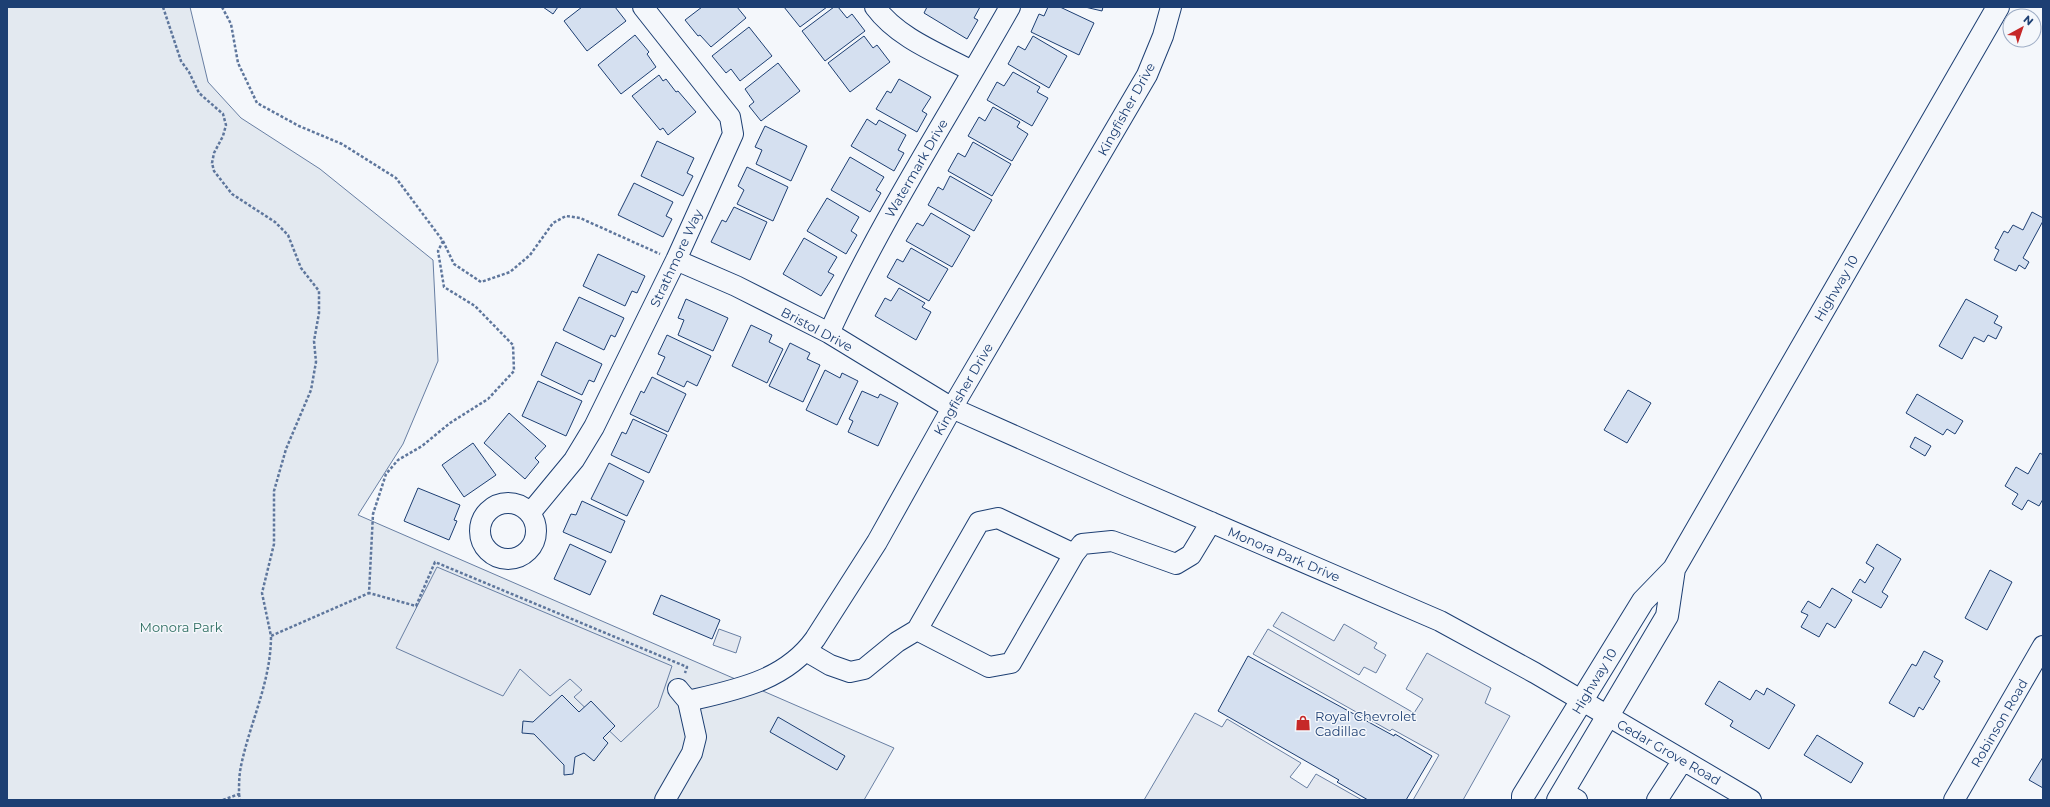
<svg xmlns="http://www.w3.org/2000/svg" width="2050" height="807" font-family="Montserrat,sans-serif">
<rect width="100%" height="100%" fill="#f4f7fb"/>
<path fill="#e3e9f0" stroke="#687fa3" d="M7,7H190L208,82L241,118L320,169L433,260L438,361L403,444L358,515L894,748L864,800H7Z"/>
<path fill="#e3e8f0" stroke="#687fa3" d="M437,567L672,666L658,707L621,742L574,697L582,690L570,679L550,696L520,669L503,696L396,648Z
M1282,612L1334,641L1344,624L1377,643L1374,648L1386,655L1376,673L1364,667L1359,675L1273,626Z
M719,629L741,637L736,653L713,645Z
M1268,629L1414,713L1423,699L1406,689L1427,653L1491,688L1485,703L1510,716L1463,800H1413L1439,755L1392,729L1390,731L1253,654Z
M1195,713L1222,727L1227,719L1301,763L1290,777L1307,788L1316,774L1362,800H1144Z"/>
<path fill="#d5e0f0" stroke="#1d3f73" d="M543,7H558L553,14Z
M582,7H615L626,21L587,51L564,21Z
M702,7H737L746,18L711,47L700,35L698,36L685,20Z
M784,7H827L800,27Z
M834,7H838L847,18L852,14L865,31L825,61L802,31Z
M927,7H980L974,18L978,20L967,39L924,13Z
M1048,7H1060L1094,23L1079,55L1031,32L1039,14L1044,16Z
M1085,7H1103L1102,11Z
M749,27L772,56L740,81L731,69L726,73L712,56Z
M635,35L649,52L647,54L656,67L621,94L598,65Z
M864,36L873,48L877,45L890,62L850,92L828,63Z
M1033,36L1067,56L1049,88L1008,64L1018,46L1025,50Z
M778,63L800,91L761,121L749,106L754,102L745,89Z
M1013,72L1040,87L1037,92L1048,98L1032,126L987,100L997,82L1004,86Z
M659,75L663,81L666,79L676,92L678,91L696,112L668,135L663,128L660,130L632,96Z
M899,79L931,97L922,111L927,114L917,132L876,109L887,91L891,93Z
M993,107L1020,122L1017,127L1028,134L1012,161L968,136L979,117L985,121Z
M867,119L876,125L879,120L906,135L898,150L904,153L894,171L851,146Z
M765,126L807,146L791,181L756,164L762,150L755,147Z
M657,141L694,158L687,173L693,176L683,196L641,176Z
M973,142L1011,164L992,196L948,171L958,153L965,157Z
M850,157L884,177L876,190L881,193L870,212L831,190Z
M747,167L788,187L773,221L737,204L744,190L738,186Z
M950,176L992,200L974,231L928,205L938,187L943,190Z
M634,183L673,202L666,216L672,219L663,237L618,215Z
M827,198L859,217L851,231L857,235L846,254L807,231Z
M734,207L767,222L750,260L711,242L722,220L726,222Z
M2032,212L2043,218V221L2023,258L2029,262L2025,269L2019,265L2016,271L1994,260L1999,250L1995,248L2004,231L2008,233L2013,225L2023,230Z
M931,213L970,236L952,267L906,241L917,223L923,226Z
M804,238L837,257L828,272L834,275L821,296L783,274Z
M911,248L948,269L929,301L887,277L897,259L903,262Z
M598,254L645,276L637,293L632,291L625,306L583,286Z
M899,288L925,303L922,307L931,312L916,340L875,316L885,298L891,301Z
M579,297L624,318L615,337L611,335L604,350L563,330Z
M686,299L728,318L713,351L678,335L684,320L678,318Z
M1966,299L1998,316L1994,323L2002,327L1996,339L1988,335L1984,342L1974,337L1962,359L1939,346Z
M751,325L772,335L769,342L783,349L767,383L732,366Z
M667,335L711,356L697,386L687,381L684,387L657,374L665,357L658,354Z
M556,342L602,364L594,382L589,380L582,395L541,375Z
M790,343L810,353L807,359L820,365L803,402L769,386Z
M825,370L840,378L842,373L858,381L837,425L806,410Z
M652,377L686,394L668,432L630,414L641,391L644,393Z
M538,381L582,401L566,436L522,416Z
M1628,390L1651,403L1627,443L1604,430Z
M862,391L878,398L880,394L898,403L878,446L848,432L853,421L849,419Z
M1917,394L1963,421L1955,434L1947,429L1943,435L1906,413Z
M509,413L546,446L535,458L539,462L525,479L484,443Z
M633,419L667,435L649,473L611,455L622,432L626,434Z
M1915,437L1931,446L1925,456L1910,447Z
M473,443L496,475L464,497L442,465Z
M2040,453L2043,455V499L2039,506L2028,500L2022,510L2012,504L2018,494L2005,486L2016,467L2028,474Z
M609,463L644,481L627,516L591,499Z
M418,488L460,505L454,520L457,521L449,540L404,521Z
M582,501L625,521L611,553L563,532L571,514L576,515Z
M570,544L606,561L590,595L554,579Z
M1877,544L1901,559L1882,592L1888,596L1881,608L1852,592L1860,579L1865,583L1874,568L1866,563Z
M1990,570L2012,582L1987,630L1965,618Z
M1832,588L1852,600L1835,628L1827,623L1819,637L1801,627L1808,615L1801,612L1808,601L1820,608Z
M661,595L720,620L712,639L653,614Z
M1924,651L1943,661L1934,677L1940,681L1923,710L1919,707L1914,717L1889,703L1912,664L1916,666Z
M1248,656L1394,736L1395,734L1432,756L1406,800H1368L1337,782L1339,780L1218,711Z
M1719,681L1750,700L1756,690L1764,695L1767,688L1795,705L1769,749L1730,726L1733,721L1705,704Z
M562,695L579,712L591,701L615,726L603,738L608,743L594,761L584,753L575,757L573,774L564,775V765L534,734L522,733L523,721L533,722Z
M778,717L845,756L837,770L770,732Z
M1817,735L1863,763L1851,783L1804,755Z
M2043,757V788L2029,780Z"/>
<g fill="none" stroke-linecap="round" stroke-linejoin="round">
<defs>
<path id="minor" d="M875,7C898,38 938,53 972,71
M676,260L736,286L829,333L952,408L1127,486L1440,621L1535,673L1751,800
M829,333C881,220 949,115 1010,7
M480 531a28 28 0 1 1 56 0a28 28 0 1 1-56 0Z
M531,512L574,460L594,427L676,260L733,134L730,117L643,7
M917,630L979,522L998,518L1074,554
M806,651L830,665L850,672L864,669L897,642L917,630L989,667L1011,663L1074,554L1082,544L1112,541L1176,564L1191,555L1211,522
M688,701C735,690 785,681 815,639L877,542L952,408L1147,75L1163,36L1171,7
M1563,792L1577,800
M665,800L692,753L696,737L688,701L678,689
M1657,800L1683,760
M1954,800L2043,646"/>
<path id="highway" d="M1523,800V796L1643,601L1674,569L1998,7
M1558,800L1667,616L1674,569"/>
</defs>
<use href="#minor" stroke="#1d3f73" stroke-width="22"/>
<use href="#highway" stroke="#1d3f73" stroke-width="24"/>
<path stroke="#5e769c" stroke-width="2.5" stroke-dasharray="3 2" stroke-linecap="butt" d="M163,7L181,61L189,72L199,93L223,114L226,125L223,136L214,153L212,163L214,171L232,194L275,222L288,235L301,268L319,291V313L314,341L316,362L311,390L286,449L274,491V544L262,593L271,636L369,593
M222,7L231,24L238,63L257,103L299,126L342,144L396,178L443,241L454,264L481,282L510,272L530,255L553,223L566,216L580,218L660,254
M443,241L438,251L444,287L475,306L513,345L514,371L488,399L450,423L422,446L398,460L386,474L373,514L369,593L416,606L435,562L687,667L685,673
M239,794L240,800
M223,800L239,794C239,785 239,775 241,766C250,722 271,682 271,636"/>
<use href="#minor" stroke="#f4f7fb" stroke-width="20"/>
<use href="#highway" stroke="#f4f7fb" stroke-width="22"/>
</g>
<defs>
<symbol id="shop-bare" viewBox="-9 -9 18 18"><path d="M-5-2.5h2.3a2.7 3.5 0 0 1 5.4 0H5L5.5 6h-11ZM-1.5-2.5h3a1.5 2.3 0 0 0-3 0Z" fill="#c62828" stroke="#f4f7fb" stroke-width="2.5" paint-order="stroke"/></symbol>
</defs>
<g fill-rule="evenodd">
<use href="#shop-bare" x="1292" y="712" width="22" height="22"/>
</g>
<g text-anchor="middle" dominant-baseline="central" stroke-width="3" stroke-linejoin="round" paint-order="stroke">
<g font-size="13" fill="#1d3f73" stroke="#f4f7fb">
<text transform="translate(1126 109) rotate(-61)">Kingfisher Drive</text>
<text transform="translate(916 168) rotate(-60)">Watermark Drive</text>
<text transform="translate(676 258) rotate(-65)">Strathmore Way</text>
<text transform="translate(1836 288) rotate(-60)">Highway 10</text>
<text transform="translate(817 329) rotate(28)">Bristol Drive</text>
<text transform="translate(963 389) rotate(-60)">Kingfisher Drive</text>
<text transform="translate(1284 554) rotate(23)">Monora Park Drive</text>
<text transform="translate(1594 681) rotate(-59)">Highway 10</text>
<text transform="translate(1999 723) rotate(-60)">Robinson Road</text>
<text transform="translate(1669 752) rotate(30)">Cedar Grove Road</text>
</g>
<g font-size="13" fill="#2c6c60" stroke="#f4f7fb">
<text x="181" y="627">Monora Park</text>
</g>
<g font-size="13" fill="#1d3f73" stroke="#f4f7fb" text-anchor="start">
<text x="1315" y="716">Royal Chevrolet<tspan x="1315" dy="15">Cadillac</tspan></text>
</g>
</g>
<rect width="2050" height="807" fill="none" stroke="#1d3f73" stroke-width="16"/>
<g transform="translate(2022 28) rotate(40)"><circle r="19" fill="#f4f7fb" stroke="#9eadc5"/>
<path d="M0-3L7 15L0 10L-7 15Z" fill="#c62828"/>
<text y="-6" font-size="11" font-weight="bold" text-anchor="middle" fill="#1d3f73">N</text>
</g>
</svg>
